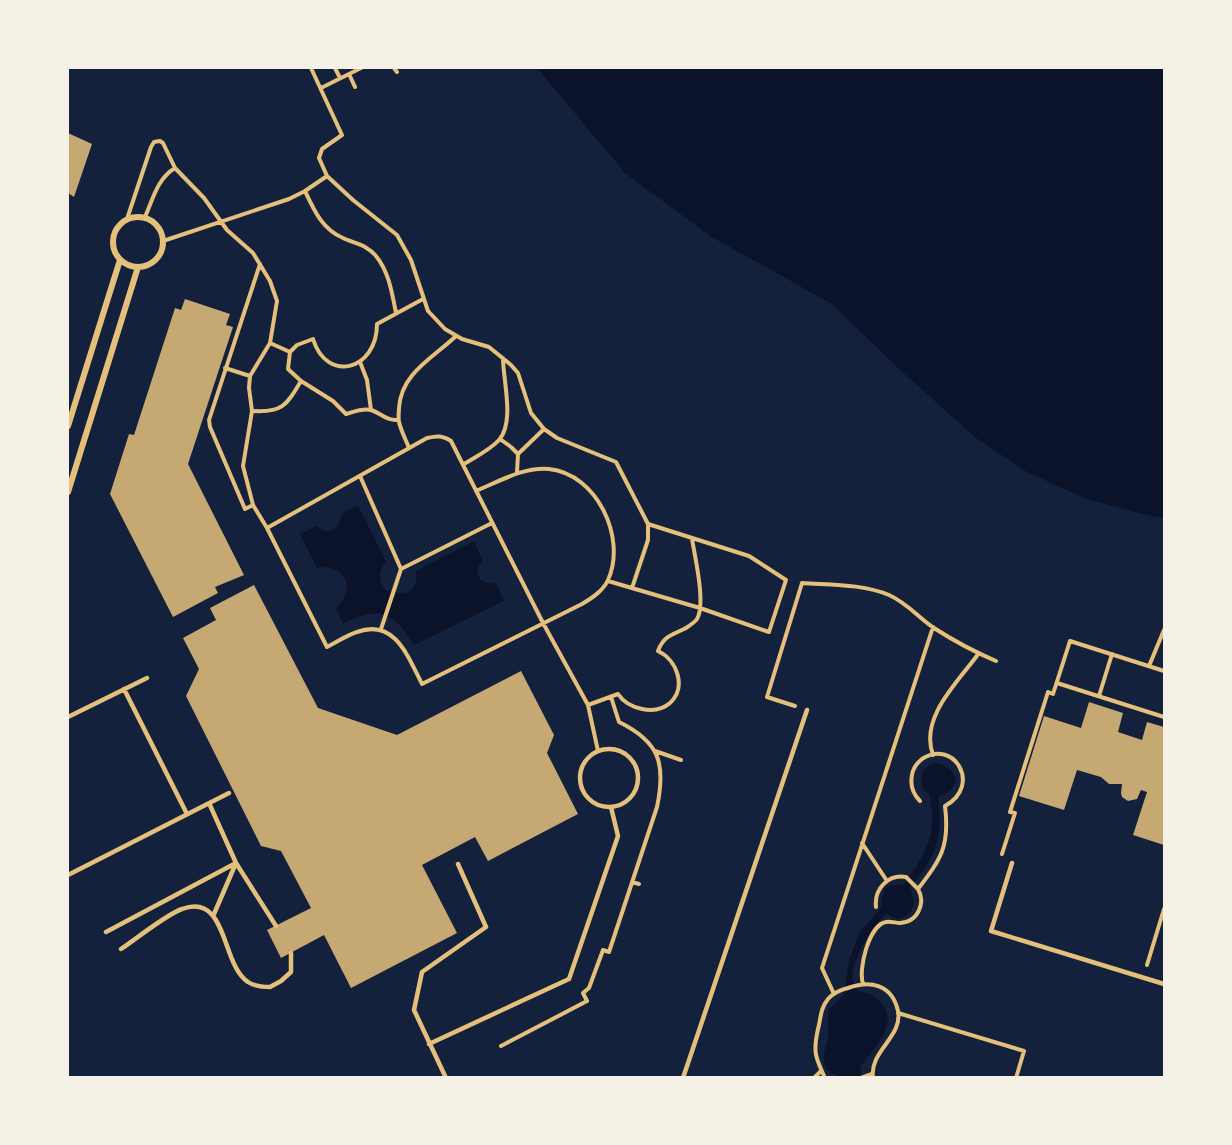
<svg xmlns="http://www.w3.org/2000/svg" width="1232" height="1145" font-family="Raleway,sans-serif">
<rect width="100%" height="100%" fill="#14213d"/>
<path fill="#0b132b" d="M537,68H1164V518L1147,515L1086,499L1027,472L976,438L899,369L832,304L710,236L625,173Z
M358,505L386,562C378,571 378,581 385,590C403,595 419,596 416,571L474,541L482,560L477,570L480,579L489,584L496,583L504,601L414,645C394,612 378,605 343,624L336,608C357,589 345,562 317,568L300,534L317,526C329,537 340,529 341,514Z
M935,763C960,769 963,788 938,797C944,835 936,859 910,887C917,903 915,914 898,919L886,914C872,927 849,963 853,982C854,986 857,988 858,991C869,993 876,996 882,1004C900,1025 871,1051 860,1067L862,1077C848,1077 826,1079 824,1060C823,1053 827,1044 828,1037C829,1027 827,1018 829,1009L844,995L849,960L860,932L882,907L881,901L885,889L890,886L904,884C927,854 938,832 929,794C918,787 921,779 924,769Z"/>
<path fill="#c6a872" d="M68,133L92,144L74,197L68,193Z
M185,299L230,314L226,325L233,327L188,464L244,575L215,587L218,593L173,617L110,494L129,434L134,435L175,308L181,310Z
M254,585L318,708L397,735L521,671L554,735L547,753L578,814L488,861L475,837L422,865L457,933L351,988L324,935L281,958L267,930L311,908L281,851L261,846L186,696L199,669L183,638L216,620L210,608Z
M1089,702L1123,713L1118,732L1142,740L1147,722L1164,727V845L1133,835L1147,792L1141,790L1137,799L1128,801L1122,797L1121,793L1122,784H1109L1101,777L1077,770L1064,810L1019,796L1044,716L1081,728Z"/>
<g fill="none" stroke-linecap="round" stroke-linejoin="round">
<path stroke="#e5c07b" stroke-width="4" d="M311,68L342,135L322,149L319,158L327,176
M335,68L340,78
M394,68L397,72
M349,74L355,87
M321,88L361,68
M305,191C314,210 322,229 343,238C355,244 366,244 376,256C389,272 392,293 396,313
M145,217C153,199 157,179 175,168L204,198L227,230L253,253L270,281L277,301L270,343L250,376L249,388L252,411L243,466L253,505L267,528L427,438C437,436 442,435 451,441L543,623L588,705L598,751
M127,219L151,147L154,142L160,141L163,143L175,168
M163,241L289,199L305,191L327,176L353,200L397,235L411,260L428,311L445,329L462,339L489,347L511,365L518,373L531,413L544,429L557,438L616,462L648,524V540L632,588
M270,343L290,352L288,369L301,381L333,401L346,414C353,412 363,408 371,410C381,413 386,421 398,420
M290,352L297,345L313,339C327,384 377,370 377,324L423,299
M360,362L367,380L371,410
M225,368L250,376
M252,411C282,413 286,406 301,381
M500,439L511,447L518,454L517,472
M409,448C406,440 401,431 399,422C398,417 399,412 399,408C401,373 433,358 456,336
M518,454L544,429
M464,464C475,457 490,450 499,440C515,422 503,380 503,358
M360,476L401,569L381,629
M253,505L245,509L210,427L209,420L260,264
M267,528L327,647C337,642 347,635 357,632C395,618 408,657 422,684L582,604C592,598 603,591 608,580C627,538 597,474 549,469C523,467 500,481 476,491
M401,569L492,523
M608,581L700,608L769,632L786,580L749,556L648,524
M1149,666L1164,630
M1057,683L1164,717
M1099,696L1112,654
M588,705L618,694C628,709 655,716 670,703C687,687 677,660 658,651C664,635 673,635 686,628C689,626 695,622 697,619C706,604 695,557 692,539
M795,706L767,697L802,583C831,585 863,584 889,595C907,603 919,618 934,628C954,641 975,652 996,661
M655,751L681,760
M933,755C919,717 959,681 979,653
M862,843L887,881
M1002,854L1015,813L1010,812L1048,692L1053,694L1070,641L1164,671
M632,882L639,884
M876,907C874,889 888,874 906,877L918,889
M1147,965L1164,909
M863,984C858,969 869,925 886,922C890,921 896,923 900,923C918,922 926,903 918,889C941,859 950,846 945,806C983,785 953,738 922,759C917,763 913,768 912,775C910,785 913,794 920,801
M834,994L822,968L933,627
M898,1013L1024,1051L1016,1078
M501,1046L587,1001L583,993L589,988L603,950L609,952L657,807C666,764 660,742 619,722L611,697
M814,1078L821,1071
M825,1078C815,1057 813,1051 818,1029C821,1018 820,1009 828,999C833,993 840,990 848,988C870,980 892,984 898,1011C903,1037 869,1051 873,1078
M861,1078L872,1074"/>
<path stroke="#e5c07b" stroke-width="4.5" d="M124,689L187,814
M68,717L147,678
M580 778a29 29 0 1 1 58 0a29 29 0 1 1-58 0Z
M209,803L236,863L276,926
M1012,863L991,931L1164,984
M68,875L229,793
M214,914L236,863
M106,932L236,863
M121,949C136,939 167,914 182,909C228,892 221,965 248,982C254,986 263,987 270,987L281,981L291,972V953
M429,1044L569,979L618,836L611,807
M446,1078L414,1010L422,972L486,927L458,864
M683,1078L807,710"/>
<path stroke="#e5c07b" stroke-width="6" d="M113 242a25 25 0 1 1 50 0a25 25 0 1 1-50 0Z
M68,426L120,260
M68,492L138,267"/>
</g>
<rect width="1232" height="1145" fill="none" stroke="#f6f1e7" stroke-width="138"/>
</svg>
